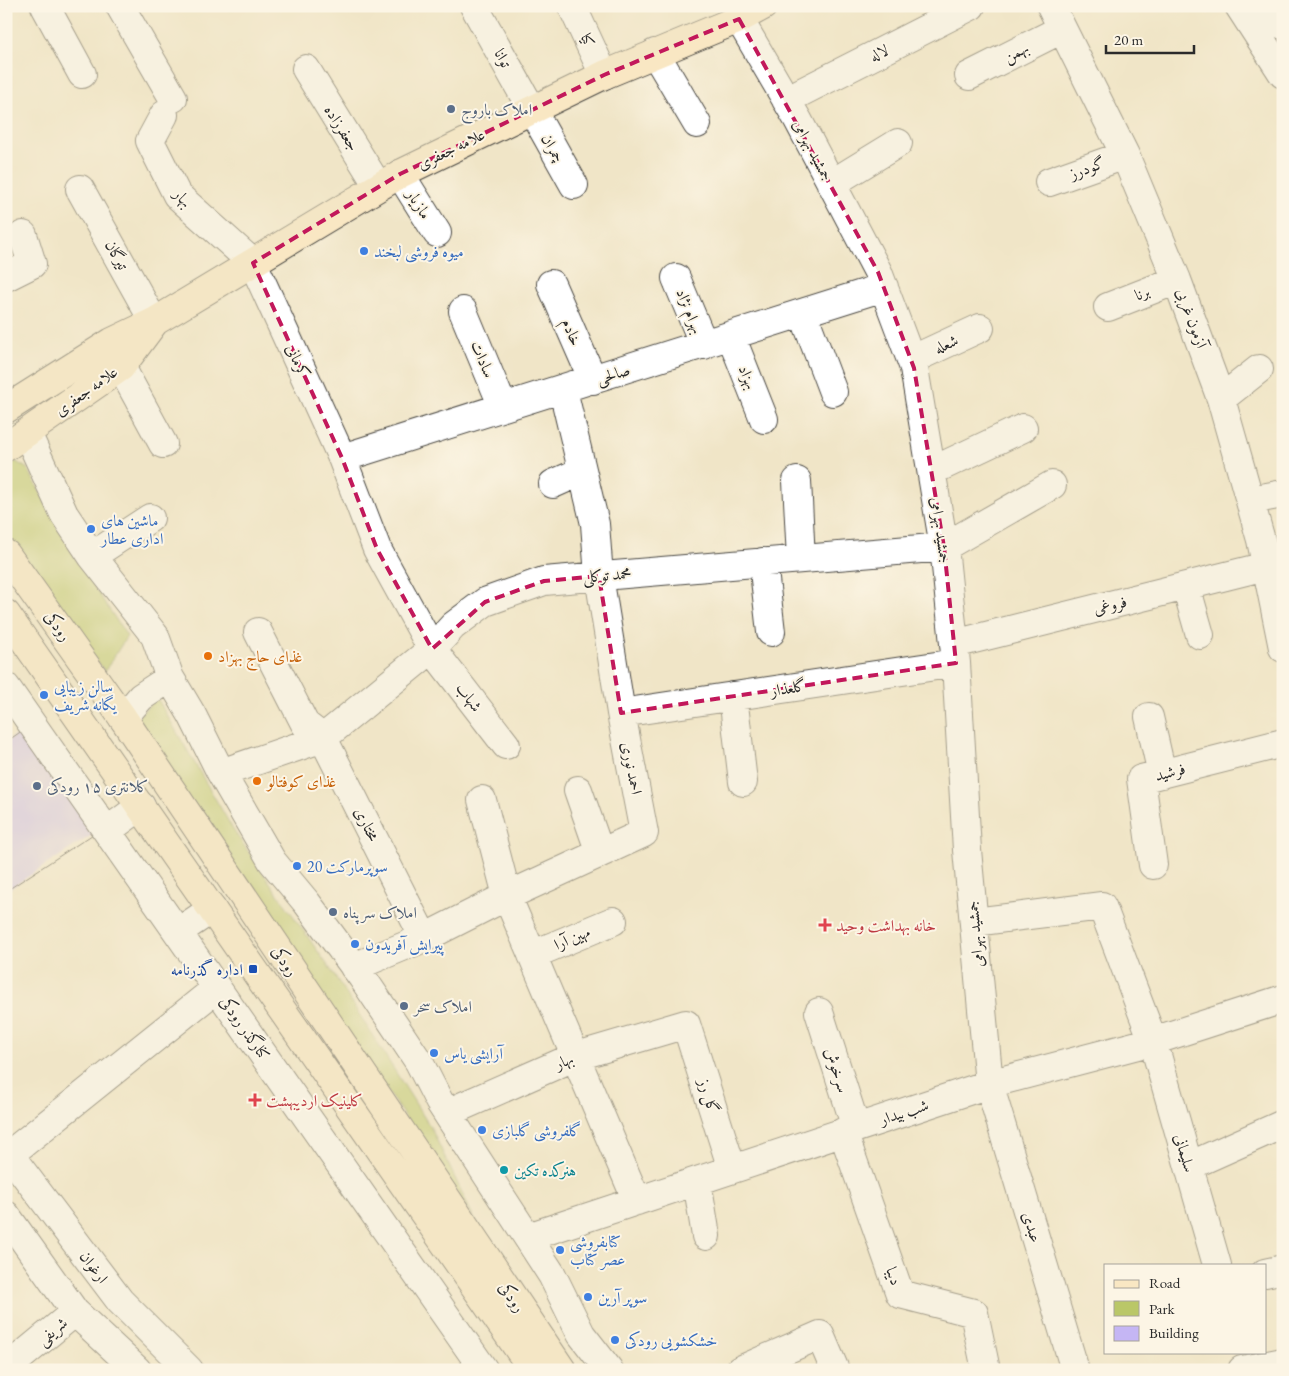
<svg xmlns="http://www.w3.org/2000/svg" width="1289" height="1376" font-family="'EB Garamond',Amiri,serif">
<rect width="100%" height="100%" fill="#fcf5e5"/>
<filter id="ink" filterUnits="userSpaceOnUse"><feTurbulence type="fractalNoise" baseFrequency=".02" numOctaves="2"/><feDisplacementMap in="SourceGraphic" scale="10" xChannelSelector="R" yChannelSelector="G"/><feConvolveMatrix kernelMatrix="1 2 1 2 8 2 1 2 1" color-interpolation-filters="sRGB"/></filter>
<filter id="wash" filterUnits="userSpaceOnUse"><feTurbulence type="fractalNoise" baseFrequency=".0096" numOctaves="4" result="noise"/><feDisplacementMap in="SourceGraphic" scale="20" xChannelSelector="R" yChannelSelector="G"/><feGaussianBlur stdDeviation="1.12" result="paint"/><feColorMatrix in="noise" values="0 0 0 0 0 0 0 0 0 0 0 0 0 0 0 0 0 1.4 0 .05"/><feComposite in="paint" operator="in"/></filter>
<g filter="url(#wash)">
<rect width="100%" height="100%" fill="#f0e5c7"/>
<path fill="#bac768" stroke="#72794a" d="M15,461L28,469L77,561L127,636L105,671L56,610L6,536V475Z
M157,698L234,831L333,973L431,1128L475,1220L134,720Z"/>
<g id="blocks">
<path fill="#c5b6f4" d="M26,728L98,831L6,891V742Z"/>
</g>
</g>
<g filter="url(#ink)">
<use href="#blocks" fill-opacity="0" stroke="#494742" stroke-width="1"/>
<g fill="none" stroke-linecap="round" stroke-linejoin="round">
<defs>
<path id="street" d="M45,6L82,74
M120,6L173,98
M474,6L574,185
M572,6L604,75
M1051,6L1125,155L1177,280L1221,399L1261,540L1283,648
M1239,6L1283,74
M1271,6L1283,25
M739,19L798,120L878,272L914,368L944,547L956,663L967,850L989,1084L1075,1370
M655,53L697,124
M306,69L378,186
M969,76L1062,29
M786,100L971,6
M164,115L150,141L177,195L253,263L342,458L377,549L432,649L506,745
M400,174L437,233
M1049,182L1125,155
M831,184L898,143
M80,189L154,322
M6,277L32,264L23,235
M676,278L704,345
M551,284L593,380
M1108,307L1177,280
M463,311L503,407
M803,313L833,392
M731,336L764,419
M911,360L980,328
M121,367L163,444
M1221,399L1259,369
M27,433L64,514L92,556L155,636L170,678L192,715L221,773L272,861L307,903L362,977L419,1062L439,1101L552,1275L581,1334L609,1370
M342,458L884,287
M932,471L1023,428
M797,481L801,559
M553,484L582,471
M1250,500L1283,494
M92,556L150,518
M763,562L771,632
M1186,586L1200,635
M258,632L305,724L323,738L424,938
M954,644L1266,566
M6,687L484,1370
M733,696L743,782
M621,713L956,663
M1149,717L1162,774
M123,718L141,697L170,678
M221,773L323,738L432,649L453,626L485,602L544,581L944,547L1052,485
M578,790L600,853
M482,800L507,896L637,1201
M107,831L141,806
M1153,865L1141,779L1283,743
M974,922L1102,906L1153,1041L1217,1265
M178,932L212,909
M532,955L613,921
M354,967L424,938L507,896L644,833L621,713L599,576L595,524L563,390
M819,1012L856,1128
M447,1113L574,1057L686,1024L732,1169
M843,1132L900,1294L974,1313L986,1370
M6,1150L120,1301L189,1370
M10,1154L217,988
M1189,1166L1283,1124
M697,1181L706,1236
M6,1215L75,1312L137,1370
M528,1237L989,1084L1153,1041L1283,999
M1265,1273L1283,1269
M6,1369L75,1312
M740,1370L820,1335L835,1370
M1242,1370L1283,1362"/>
<path id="secondary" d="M6,409L112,342L154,322L400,174L604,75L739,19L763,6
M6,447L121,367L153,324
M6,554L123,718L562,1370
M6,614L533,1370"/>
</defs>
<use href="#street" stroke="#494742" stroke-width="30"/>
<use href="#secondary" stroke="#494742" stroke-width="30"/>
<use href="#street" stroke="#fff" stroke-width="28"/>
<use href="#secondary" stroke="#f9e7c3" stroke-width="28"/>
</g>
</g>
<path d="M0 0H1289V1376H0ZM739,19L878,272L914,368L944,547L956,663L621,713L599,576L544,581L485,602L432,649L377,549L342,458L253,263L400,174L604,75Z" fill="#f0e5c7" fill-opacity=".55" fill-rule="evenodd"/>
<path fill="none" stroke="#c2185b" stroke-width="4" stroke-dasharray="10 6" stroke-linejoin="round" d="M739,19L878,272L914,368L944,547L956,663L621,713L599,576L544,581L485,602L432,649L377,549L342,458L253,263L400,174L604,75Z"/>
<g fill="#5c6f8a" stroke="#fcf5e5" stroke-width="2">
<circle cx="451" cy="109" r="5"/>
<circle cx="37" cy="786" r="5"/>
<circle cx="333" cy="912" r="5"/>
<circle cx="404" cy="1006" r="5"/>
</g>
<g fill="#3f7fe0" stroke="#fcf5e5" stroke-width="2">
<circle cx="364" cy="251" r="5"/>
<circle cx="91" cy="529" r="5"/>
<circle cx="44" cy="695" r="5"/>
<circle cx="297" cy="866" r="5"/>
<circle cx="355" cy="944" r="5"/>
<circle cx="434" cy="1053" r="5"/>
<circle cx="482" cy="1130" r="5"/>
<circle cx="560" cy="1250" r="5"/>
<circle cx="588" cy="1297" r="5"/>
<circle cx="615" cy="1340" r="5"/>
</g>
<g fill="#e8710a" stroke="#fcf5e5" stroke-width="2">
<circle cx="208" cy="656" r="5"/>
<circle cx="257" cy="781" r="5"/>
</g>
<g fill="#e0444e" stroke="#fcf5e5" stroke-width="2">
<path d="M822.5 917.5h5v5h5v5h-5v5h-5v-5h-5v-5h5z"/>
<path d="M252.5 1092.5h5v5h5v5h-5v5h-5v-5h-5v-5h5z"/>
</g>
<rect fill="#1a4fb4" stroke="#fcf5e5" stroke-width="2" x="248" y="964" width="10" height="10" rx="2.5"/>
<circle fill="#0f9aa8" stroke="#fcf5e5" stroke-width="2" cx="504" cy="1170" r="5"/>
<g text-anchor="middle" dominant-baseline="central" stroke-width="4" stroke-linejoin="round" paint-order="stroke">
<g font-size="16" fill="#2b2b2b" stroke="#fcf5e5">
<text transform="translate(588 40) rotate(65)">کیا</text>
<text transform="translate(1016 52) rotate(-27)">بهمن</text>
<text transform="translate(879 53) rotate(-27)">لاله</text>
<text transform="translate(503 58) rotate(61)">توانا</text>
<text transform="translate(342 128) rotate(58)">جعفرزاده</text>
<text transform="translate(553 148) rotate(60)">چمران</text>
<text transform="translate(451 149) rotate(-26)">علامه جعفری</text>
<text transform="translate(813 150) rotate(62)">جمشید بهرامی</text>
<text transform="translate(1087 168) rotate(-20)">گودرز</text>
<text transform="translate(183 198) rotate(49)">بهار</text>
<text transform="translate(419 204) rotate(58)">مازیار</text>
<text transform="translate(117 255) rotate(61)">تیرگان</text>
<text transform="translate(1142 293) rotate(-21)">برنا</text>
<text transform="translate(690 311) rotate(68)">بهرام نژاد</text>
<text transform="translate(1192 318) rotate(70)">آزمون غربی</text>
<text transform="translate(572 332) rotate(67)">خادم</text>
<text transform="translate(946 344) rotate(-25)">شعله</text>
<text transform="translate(483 359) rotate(67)">سادات</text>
<text transform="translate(298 361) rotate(66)">کرمانی</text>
<text transform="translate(613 374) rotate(-18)">صالحی</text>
<text transform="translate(748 377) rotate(68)">بهزاد</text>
<text transform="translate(86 391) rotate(-36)">علامه جعفری</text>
<text transform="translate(941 530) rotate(82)">جمشید بهرامی</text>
<text transform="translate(607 575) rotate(-5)">محمد توکلی</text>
<text transform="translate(1110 605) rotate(-14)">فروغی</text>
<text transform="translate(58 626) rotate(54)">رودکی</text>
<text transform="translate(788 688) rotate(-9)">گلعذار</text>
<text transform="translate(469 697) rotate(52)">شهاب</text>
<text transform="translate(632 768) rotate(79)">احمد نوری</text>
<text transform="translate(1170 772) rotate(-15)">فرشید</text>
<text transform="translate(367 824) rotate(63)">مختاری</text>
<text transform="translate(975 934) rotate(-95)">جمشید بهرامی</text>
<text transform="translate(572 938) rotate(-23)">مهین آرا</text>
<text transform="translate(285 961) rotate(56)">رودکی</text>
<text transform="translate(245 1028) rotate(55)">کنارگذر رودکی</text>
<text transform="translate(564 1061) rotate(-23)">بهار</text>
<text transform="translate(837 1070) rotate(72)">سرخوش</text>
<text transform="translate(709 1096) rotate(73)">گل رز</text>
<text transform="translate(904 1112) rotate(-18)">شب بیدار</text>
<text transform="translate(1185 1153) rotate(74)">سلیمانی</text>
<text transform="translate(1032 1227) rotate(73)">عبدی</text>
<text transform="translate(94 1267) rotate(53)">ارغوان</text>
<text transform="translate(894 1276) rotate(71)">دیبا</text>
<text transform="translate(512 1297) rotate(55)">رودکی</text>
<text transform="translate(52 1331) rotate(-40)">شریفی</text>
</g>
<g font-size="16" fill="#4e5e75" stroke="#fcf5e5" text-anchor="start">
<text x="461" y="109">املاک باروج</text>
<text x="47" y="786">کلانتری ۱۵ رودکی</text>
<text x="343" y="912">املاک سرپناه</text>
<text x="414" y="1006">املاک سحر</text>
</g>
<g font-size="16" fill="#366cbe" stroke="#fcf5e5" text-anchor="start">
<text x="374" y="251">میوه فروشی لبخند</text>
<text x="101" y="520">ماشین های<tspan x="101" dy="18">اداری عطار</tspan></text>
<text x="54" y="686">سالن زیبایی<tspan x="54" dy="18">یگانه شریف</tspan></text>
<text x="307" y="866">سوپرمارکت 20</text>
<text x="365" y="944">پیرایش آفریدون</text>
<text x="444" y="1053">آرایشی یاس</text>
<text x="492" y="1130">گلفروشی گلبازی</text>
<text x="570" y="1241">کتابفروشی<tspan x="570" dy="18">عصر کتاب</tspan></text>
<text x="598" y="1297">سوپر آرین</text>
<text x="625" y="1340">خشکشویی رودکی</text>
</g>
<g font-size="16" fill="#c56008" stroke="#fcf5e5" text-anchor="start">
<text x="218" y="656">غذای حاج بهزاد</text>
<text x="267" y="781">غذای کوفتالو</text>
</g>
<g font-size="16" fill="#be3a42" stroke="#fcf5e5" text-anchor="start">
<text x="836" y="925">خانه بهداشت وحید</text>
<text x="266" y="1100">کلینیک اردیبهشت</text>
</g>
<g font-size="16" fill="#164399" stroke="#fcf5e5" text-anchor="end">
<text x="243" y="969">اداره گذرنامه</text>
</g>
<g font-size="16" fill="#0d838f" stroke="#fcf5e5" text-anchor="start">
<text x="514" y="1170">هنرکده تکین</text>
</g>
</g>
<rect width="1289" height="1376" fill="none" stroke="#fcf5e5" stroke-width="25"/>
<rect x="1104" y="1264" width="162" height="90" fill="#fcf5e5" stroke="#a8a49b"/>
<rect x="1114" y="1280" width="25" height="8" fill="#f9e7c3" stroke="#a8a49b"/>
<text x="1149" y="1288" font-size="15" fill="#2b2b2b">Road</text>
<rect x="1114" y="1301" width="25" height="15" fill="#bac768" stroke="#a8a49b"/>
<text x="1149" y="1314" font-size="15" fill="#2b2b2b">Park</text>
<rect x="1114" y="1326" width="25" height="15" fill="#c5b6f4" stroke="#a8a49b"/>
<text x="1149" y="1338" font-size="15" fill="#2b2b2b">Building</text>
<path d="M1106 45v8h88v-8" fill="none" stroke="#2b2b2b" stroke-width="2.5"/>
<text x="1114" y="45" font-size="15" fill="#2b2b2b" stroke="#fcf5e5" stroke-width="4" paint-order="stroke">20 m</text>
</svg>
